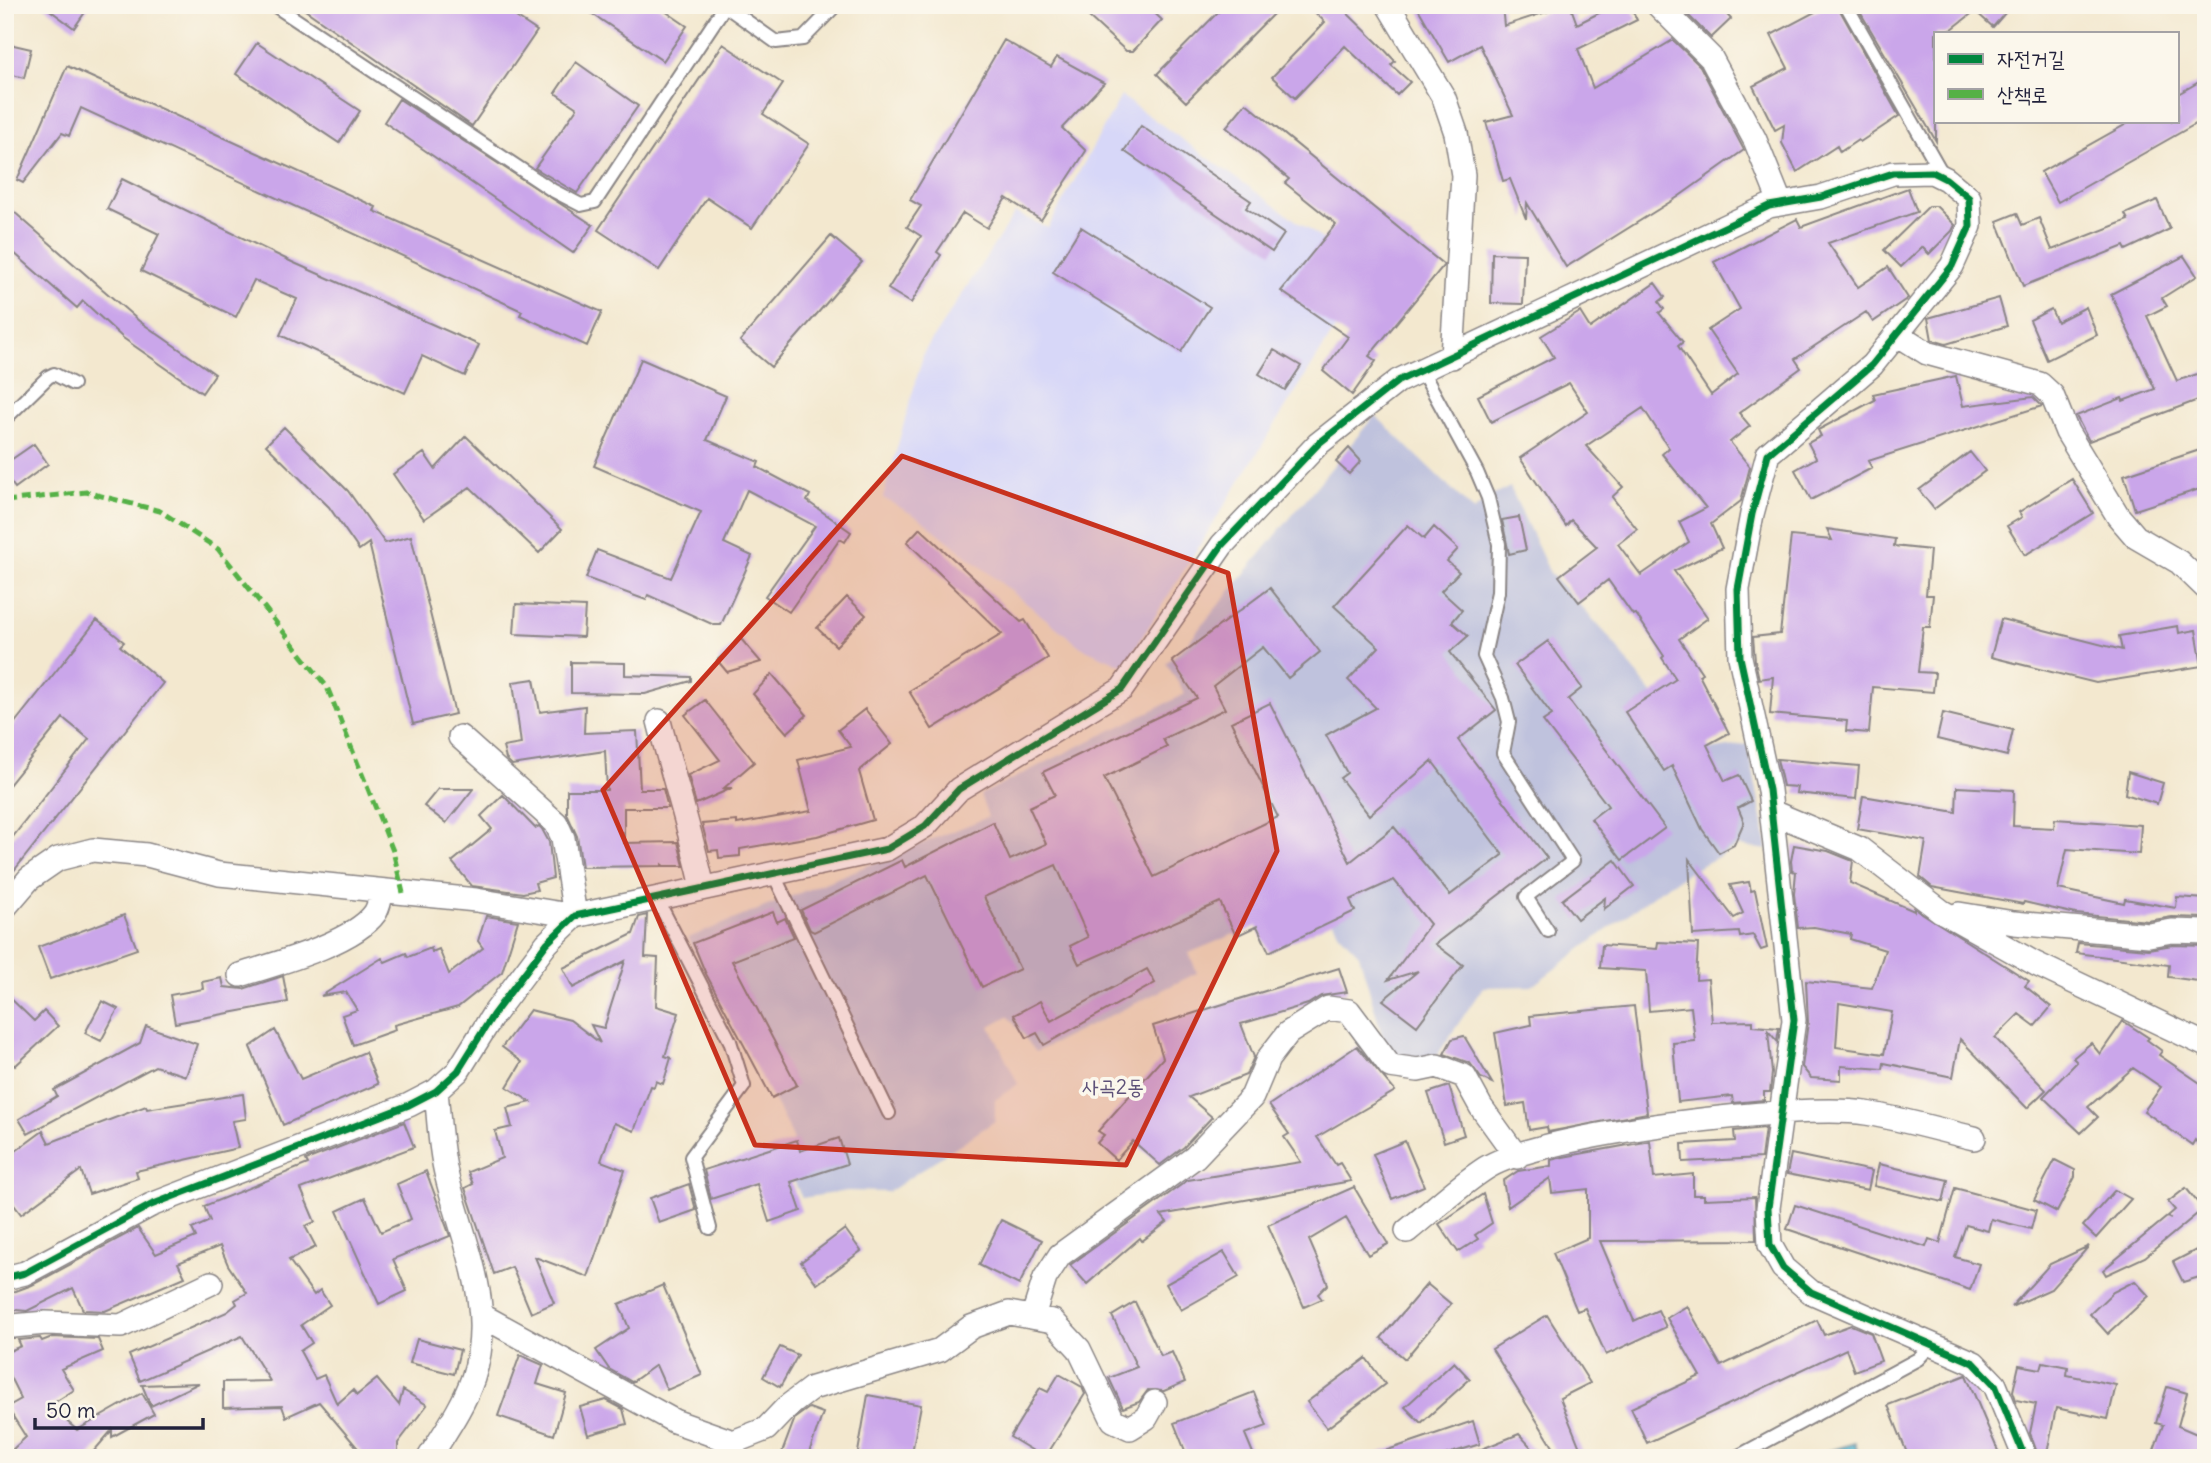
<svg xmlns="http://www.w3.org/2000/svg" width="2211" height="1463" font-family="Delius,'Poor Story',sans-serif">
<rect width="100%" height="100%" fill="#fbf7ec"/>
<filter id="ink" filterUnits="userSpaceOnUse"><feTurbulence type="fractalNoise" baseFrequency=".0143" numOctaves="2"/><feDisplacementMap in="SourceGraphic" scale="14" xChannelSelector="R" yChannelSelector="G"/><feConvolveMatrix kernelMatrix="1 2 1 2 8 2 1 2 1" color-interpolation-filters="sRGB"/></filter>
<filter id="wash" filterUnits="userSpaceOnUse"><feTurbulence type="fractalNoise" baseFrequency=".00686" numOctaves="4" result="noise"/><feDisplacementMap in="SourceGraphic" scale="28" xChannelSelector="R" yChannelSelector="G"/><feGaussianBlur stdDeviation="1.57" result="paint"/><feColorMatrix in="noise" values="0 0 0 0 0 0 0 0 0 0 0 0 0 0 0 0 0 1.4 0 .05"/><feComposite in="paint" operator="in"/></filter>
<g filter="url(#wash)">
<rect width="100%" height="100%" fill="#f3e8cf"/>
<path fill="#d7d7f8" d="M1121,96L1370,273L1124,666L1081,647L921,519L883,498L924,352L1015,213L1048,228Z"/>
<path fill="#bfc2dd" d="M1375,415L1474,511L1488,498L1510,487L1550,573L1609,637L1696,752L1748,744L1768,850L1739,846L1691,871L1659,891L1532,986L1483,987L1434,1060L1407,1062L1387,1053L1359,954L1339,933L1320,898L1189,953L1197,973L1036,1052L1008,1016L990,1026L1018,1084L995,1100V1121L888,1192L847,1191L802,1198L786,1164L800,1160L788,1128L688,938L988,817L980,795L1185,694L1166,663L1184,647Z"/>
<path fill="#52b6d1" stroke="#3a6c86" stroke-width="2" d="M1855,1443L1859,1458H1806Z"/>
<g id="blocks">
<path fill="#caa6ea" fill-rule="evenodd" d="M43,5H90L74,28Z
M298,5H498L537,31L472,126Z
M579,5H656L687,26L663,61Z
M1076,5H1146L1162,20L1133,51H1126Z
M1225,5H1282L1186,102L1157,74Z
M1307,5H1339L1381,46L1395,61L1391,65L1410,82L1397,95L1345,46L1295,98L1272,77L1325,22Z
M1416,5H1502L1504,26L1567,5H1570L1577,24L1615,5H1630L1637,20L1578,49L1593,88L1673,40L1700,66L1744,150L1678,197L1566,267L1527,203L1526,219L1510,179L1503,181L1486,122L1513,115L1480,45L1449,62Z
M1678,5H1718L1731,19L1711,38Z
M1828,5H1837L1899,116L1860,142L1858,140L1840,152L1837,146L1797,172L1782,143L1784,125L1775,130L1753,86L1788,68L1771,35Z
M1856,5H2012L1993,27L1975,11L1947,33H1936V141Z
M1004,40L1051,67L1057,57L1104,83L1062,128L1086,151L1041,220L1006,198L987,228L963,213L937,252L941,255L911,303L888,289L921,236L907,227L921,206L910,200Z
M5,43L31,49L24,78L5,73Z
M257,43L360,111L339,143L236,74Z
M723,44L783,84L763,114L809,144L752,228L707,198L659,270L598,230Z
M576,62L638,106L577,193L535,168L577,108L555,93Z
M67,66L376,207L374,211L602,312L587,346L520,315L522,311L81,108L69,136L62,133L23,183L17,180Z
M2206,78V118L2058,202L2041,172L2132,121H2178V94Z
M399,99L593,225L573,253L384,122Z
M1246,103L1444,265L1369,356L1376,361L1352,395L1323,371L1348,337L1281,291L1336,224L1285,183L1289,179L1226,127Z
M1141,126L1251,201L1246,208L1284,234L1272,252L1124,151Z
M122,179L292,262L479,345L465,376L422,356L405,393L280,335L297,299L254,280L236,317L141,271L159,234L107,209Z
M1908,188L1917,212L1828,243L1858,287L1888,267L1908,298L1873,322L1866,312L1795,359L1801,368L1739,413L1750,426L1730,442L1750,467L1741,501L1711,524L1722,548L1674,571L1708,618L1679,639L1702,673L1699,675L1729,733L1707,745L1725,781L1739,775L1751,801L1738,808L1744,822L1734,845L1719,853L1702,829L1672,766L1664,771L1625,712L1676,679L1662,658L1664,656L1636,614L1633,615L1608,580L1579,602L1559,576L1597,547L1571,520L1566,526L1520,458L1588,412L1569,383L1491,422L1478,396L1554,357L1541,336L1580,312L1590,328L1655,283L1665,297L1659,302L1664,309L1659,313L1683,342L1678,346L1711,395L1738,374L1708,330L1740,309L1714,262L1797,219L1801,227ZM1643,408L1669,448L1662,454L1706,508L1679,522L1689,542L1641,575L1618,544L1637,529L1612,497L1623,487L1586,446Z
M2157,200L2170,229L2126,250L2124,246L2023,286L1997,221L2017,213L2022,225L2039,218L2052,250L2128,220L2125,214Z
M5,204L139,321L215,374L202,393L123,338L83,301L77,308L5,245Z
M1929,206H1936L1955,225L1952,231L1929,254L1922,247L1901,267L1884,250Z
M1081,227L1210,307L1181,352L1053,272Z
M831,236L862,262L771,367L740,341Z
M1492,253L1525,254L1523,304L1491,303Z
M2184,256L2197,276L2162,298L2167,306L2147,316L2177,381L2206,371V397L2089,441L2076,416L2122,398L2123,401L2155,389L2111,294Z
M1999,298L2007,326L1946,344L1932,340L1928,318Z
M2086,307L2097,335L2047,360L2030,320L2051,309L2057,322Z
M1274,350L1301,366L1285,390L1259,374Z
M641,359L726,396L707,440L759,462L757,467L810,495L807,501L851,532L845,542L840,539L789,612L765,596L815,526L747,490L724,543L752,556L721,625H714L648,595L646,600L586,578L597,550L671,578L701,512L594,466Z
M1956,376L1963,406L2033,397L2042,406L1868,461L1872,468L1811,500L1795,470L1816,458L1808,443L1821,436L1818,430L1875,400L1873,394Z
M284,427L348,491L385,543L411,536L455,714L413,724L369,543L359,550L329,507L266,445Z
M466,436L562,529L539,553L470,487L424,519L393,474L424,453L435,469Z
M34,444L48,464L15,488L5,474V464Z
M1349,448L1361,461L1349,474L1336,462Z
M2206,448V487L2135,510L2124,475Z
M1970,452L1985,471L1934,509L1919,490Z
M2072,479L2093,513L2025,555L2007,526L2022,517L2019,512Z
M1519,517L1526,550L1509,554L1502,520Z
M1408,525L1424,539L1434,527L1458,549L1447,561L1459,572L1441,591L1462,610L1452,622L1468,636L1450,652L1496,710L1458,740L1547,858L1435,944L1463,965L1417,1026L1383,1000L1418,971L1388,980L1430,924L1394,880L1350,900L1355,911L1269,952L1257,926L1236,936L1220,902L1079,964L1070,946L1088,937L1056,865L984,897L1020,969L982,987L927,875L814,932L810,930L801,910L902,860L905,867L993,822L1010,860L1046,844L1029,807L1055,795L1043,772L1197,698L1172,661L1270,588L1320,652L1288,678L1263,647L1213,686L1225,709L1163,739L1167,747L1104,778L1154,877L1278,817L1231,722L1270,703L1350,862L1394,827L1450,895L1503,855L1432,761L1369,815L1340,778L1347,773L1326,735L1376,708L1348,680L1379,647L1334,606Z
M920,528L1021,622L1025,620L1048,658L932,729L909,691L1002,634L907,542Z
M1827,529L1895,539L1894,546L1930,550L1926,595H1933L1930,627H1923L1918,672L1935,673L1933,692L1873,687L1869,733L1846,731L1847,721L1770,714L1773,677L1759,679L1755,661L1753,637L1780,634L1791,536L1832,540Z
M847,597L866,615L836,646L817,628Z
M516,604L585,607L583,637L514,634Z
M2001,619L2122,650L2119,636L2178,626L2179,633L2196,630L2202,666L2096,683L1991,657Z
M97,620L124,642L120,646L163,683L5,882V847L89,739L63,718L5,790V735Z
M741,639L761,662L727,672L717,660Z
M1548,641L1582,688L1568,699L1665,828L1622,860L1591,819L1608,806L1543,721L1552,715L1515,665Z
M571,662L625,663V675L691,677V681L645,694L571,693Z
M772,674L807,715L787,733L753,694Z
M534,679L540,712L585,706L584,733L637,731L640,789H663L668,808H624V843L678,842L684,866H663L662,863V866L582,867L577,836L567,814V790H607L605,751L512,765L506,759L503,747L521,744L513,682Z
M705,700L754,762L724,788H732L696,804L688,775L720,760L685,715Z
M865,709L892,744L859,771L873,820L817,836L740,849V856L719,858L718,850L709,851L702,824L737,821V824L811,811L798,760L851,747L838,730Z
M1943,713L2013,730L2007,756L1937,739Z
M1777,759L1859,766L1856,799L1796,793L1797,787L1783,786Z
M2128,772L2163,783L2157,804L2125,794Z
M1957,787L2014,790L2013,826L2054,828L2055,819L2141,825L2139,854L2067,849L2058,889L2124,903L2125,899L2176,908L2177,897L2206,899V918L2172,917L2148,921L2076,914L2024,902L2023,904L1932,887L1920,877L1926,841L1857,829L1863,796L1956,812Z
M438,789H473L446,823L424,806Z
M503,795L535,828L539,826L542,829L549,842L553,878L535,883L537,890L523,893L472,886L452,862L492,829L481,816Z
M1794,845L1828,851L1853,861L1850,883L1914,911V908L2029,981L2025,986L2051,1007L2035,1026L2019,1014L1995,1038L2046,1090L2027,1108L1960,1039L1953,1077L1884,1063L1883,1069L1841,1066V1080L1811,1078L1802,1067L1808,1022L1806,981L1872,988L1885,950L1850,939L1851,934L1814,927L1798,928L1794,894L1796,872L1792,871L1791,861ZM1839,1003L1892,1012L1884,1054L1836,1047Z
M1689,859L1734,918L1743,913L1730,885L1749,882L1751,891L1755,890L1767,948L1761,950L1753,935L1740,937L1739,932L1693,935Z
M1615,860L1634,886L1604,909L1605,898L1577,919L1562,900Z
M773,912L777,922L785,918L794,937L732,961L797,1085L772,1098L705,972L693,943Z
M124,915L137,949L50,979L38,947Z
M647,915L645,957L658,958L656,1006L679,1013L665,1056L671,1058L663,1084L656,1081L654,1087L651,1086L634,1131L614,1123L601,1161L625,1170L588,1277L535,1257L554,1303L531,1313L512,1267L494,1274L465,1188L473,1184L468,1172L502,1158L495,1131L512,1127L507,1108L531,1102L507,1087L522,1062L502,1047L530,1010L570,1020L600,1043L591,1025L604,1028L625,961L573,988L563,968L633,934L639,917Z
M486,916L518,921L502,972L458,1007L394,1025L395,1030L353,1045L342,1015L357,1010L346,992L321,996L382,958L385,962L406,953L408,957L431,948L432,952L439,949L449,974L483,948L478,941Z
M1658,942L1698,944L1696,980L1708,979L1712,1022L1753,1021V1026L1779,1028L1777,1041L1768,1031L1772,1073L1770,1092H1764V1100L1733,1103L1732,1096L1678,1102L1673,1043L1695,1041L1691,1007L1649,1011L1646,971L1600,968L1602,945L1657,949Z
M2078,943L2148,949L2173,945L2206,946V982L2168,977L2169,965L2076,953Z
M1339,968L1347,992L1321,996L1308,1004L1241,1024L1254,1057L1246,1075L1189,1097L1212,1117L1184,1147L1160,1165L1133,1141L1116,1160L1097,1143L1104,1135L1098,1131L1163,1058L1153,1026Z
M1147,969L1155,983L1044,1045L1037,1033L1027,1038L1014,1015L1040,1001L1051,1021Z
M283,976L288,1002L175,1023L170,995L203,989L202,982L222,978L224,987L243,989Z
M5,993L34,1021L44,1011L58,1026L15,1066L5,1056Z
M102,1001L118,1009L101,1041L85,1033Z
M1634,1006L1647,1113L1548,1132L1547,1127L1529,1130L1525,1103L1507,1106L1495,1033L1531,1025L1530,1016Z
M2123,1021L2149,1038L2147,1040L2162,1051L2159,1055L2206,1087V1153L2195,1140L2192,1145L2144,1111L2161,1087L2133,1068L2088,1107L2098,1117L2081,1133L2043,1097L2077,1062L2073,1058L2091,1043L2100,1054Z
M146,1026L197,1044L186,1076L155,1066L28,1134L19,1119L57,1096L54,1090L140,1043Z
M275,1030L301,1079L365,1052L378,1084L283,1125L250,1047Z
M1464,1036L1492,1083L1481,1078L1470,1063L1444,1054L1452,1039Z
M1357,1046L1395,1091L1317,1137L1336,1165L1340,1163L1351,1181L1161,1215L1167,1222L1142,1241L1140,1238L1087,1284L1070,1265L1188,1180L1301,1162L1284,1137L1289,1134L1269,1105Z
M1449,1086L1464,1135L1444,1142L1428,1093Z
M243,1094L246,1119L232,1121L238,1148L136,1171L138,1178L89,1194L81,1170L21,1214L5,1193V1159L43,1131L49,1143L146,1106L147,1109Z
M404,1122L414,1147L301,1189L315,1222L305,1226L316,1247L289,1260L314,1295L320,1290L330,1305L301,1325L312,1343L300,1351L315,1379L324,1375L337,1404L353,1390L357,1395L377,1379L399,1405L403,1390L427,1405L398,1443V1458H366L319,1402L286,1417L282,1406L223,1408V1382L270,1381L242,1336L140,1381L129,1355L227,1312L237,1304L235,1300L247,1293L228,1265L220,1246L178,1263L185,1277L105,1311L83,1310L73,1288L27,1311L5,1309V1295L32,1285L138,1228L156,1254L196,1237L192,1229L210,1221L204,1206L308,1164L306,1160Z
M1765,1128L1761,1158L1683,1162L1682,1144L1735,1141L1734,1131Z
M839,1138L847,1164L791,1182L801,1211L769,1222L757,1184L711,1199L704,1170L797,1140L800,1151Z
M1405,1141L1424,1186L1392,1199L1373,1154Z
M1650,1141L1654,1178L1693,1174V1195H1704V1199L1755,1197L1756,1240L1600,1241L1634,1321L1658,1310L1666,1327L1606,1355L1585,1308L1577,1311L1553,1253L1588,1238V1189L1552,1193L1550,1178L1508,1207L1503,1181L1518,1171L1551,1166V1160L1563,1157Z
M1791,1154L1872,1171L1868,1190L1787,1174Z
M2055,1160L2075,1170V1177L2057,1212L2034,1200Z
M1879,1164L1948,1180L1943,1202L1874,1186Z
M426,1171L450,1236L393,1259L407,1291L379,1304L337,1211L365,1198L381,1232L411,1219L397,1184Z
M689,1184L696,1210L659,1223L650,1198Z
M1354,1187L1388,1244L1368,1255L1346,1218L1309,1240L1328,1284L1318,1294L1322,1299L1304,1307L1268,1225Z
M1955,1188L2036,1210L2031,1229L1991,1219L1988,1231L1966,1225L1955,1257L1979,1264L1970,1290L1787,1229L1795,1205L1926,1247L1929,1239L1940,1243Z
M2186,1188L2203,1209L2145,1257L2106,1275L2103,1270L2167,1217L2171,1219L2168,1216L2175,1210L2168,1202Z
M2115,1190L2131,1199L2096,1238L2083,1226Z
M1483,1194L1492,1223L1475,1235L1478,1239L1458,1252L1439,1224Z
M1001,1220L1042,1240L1019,1285L979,1265Z
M845,1229L861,1251L817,1284L801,1262Z
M2206,1245V1275L2183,1282L2173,1262Z
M2089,1246L2051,1289L2011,1307L2050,1264Z
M1224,1252L1239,1277L1181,1310L1166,1284Z
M2135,1281L2149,1296L2108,1334L2090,1314L2113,1292Z
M1427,1284L1451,1304L1405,1359L1381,1338Z
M663,1285L702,1375L667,1390L656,1365L632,1382L609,1369L596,1350L629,1328L619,1304Z
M1135,1302L1161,1356L1172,1352L1185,1382L1164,1391L1148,1390L1139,1402L1123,1408L1109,1378L1137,1367L1112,1316Z
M1687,1306L1721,1366L1817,1320L1824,1335L1851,1325L1871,1333L1881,1361L1854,1371L1846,1349L1647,1443L1631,1408L1700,1376L1667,1318Z
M1547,1315L1590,1383L1560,1398L1584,1458H1560L1492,1349Z
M52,1337L98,1339L103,1351L61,1369L74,1390L49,1406L77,1430L142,1393L154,1414L112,1437V1430L88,1458H22L13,1449L26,1437L7,1407L21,1399L5,1367V1353L21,1346L18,1340L40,1338L42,1341Z
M417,1339L460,1350L454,1374L410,1363Z
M780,1347L798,1355L780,1387L763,1377Z
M520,1355L543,1365L537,1384L566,1393L554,1435L498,1416Z
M1366,1358L1385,1384L1327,1428L1307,1402Z
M1454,1362L1470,1379L1421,1423L1405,1407Z
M2043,1362L2068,1367L2067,1375L2116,1385L2108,1419L2056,1408L2046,1458H2039L2030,1433L2036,1404L2016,1400L2013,1391L2019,1365L2041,1369Z
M1059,1374L1082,1387L1085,1394L1045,1458L1010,1437L1040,1388L1048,1392Z
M1966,1375L2001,1458H1909L1888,1405Z
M199,1383L151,1406L142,1385Z
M2167,1387L2187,1393L2178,1426L2206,1438V1458H2151L2163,1425L2156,1423Z
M1254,1392L1267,1426L1245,1434L1255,1458H1188L1174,1423Z
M868,1395L921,1405L911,1458H857Z
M606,1400L623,1409L627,1424L588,1435L580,1407Z
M809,1408L823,1413L807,1458H780L795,1418Z
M1473,1421L1480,1444L1435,1458H1377L1376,1454Z
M1519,1434L1541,1458H1462V1457Z"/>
</g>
</g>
<g filter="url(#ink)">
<use href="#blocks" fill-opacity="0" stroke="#8a8585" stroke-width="2"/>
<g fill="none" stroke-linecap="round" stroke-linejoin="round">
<defs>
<path id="service" d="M274,5L552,190L581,205L595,202L725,6
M724,5L776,42L803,39L836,5
M1846,5L1943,175
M1422,371L1477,472L1488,498L1499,544L1498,592L1484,656L1503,698L1509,722L1503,753L1573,861L1526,897L1548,931
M5,419L48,377L54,374L73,384
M774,875L889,1113
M656,897L730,1041L744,1086L691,1157L710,1228
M1735,1458L1918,1359L1933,1343"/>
<path id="minor" d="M1388,5L1444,98L1456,133L1463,175L1452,357
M1658,5L1711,58L1755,140L1780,202
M1897,334L1927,353L2040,384L2052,395L2067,432L2118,516L2136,537L2179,562L2206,588
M659,721C673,777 691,832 703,888
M1772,812L1860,849L1941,911L2036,964L2206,1045
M5,907L29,879L58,859L93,850L147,855L219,874L476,900L575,916L563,838L556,823L460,737
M1959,914L2014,923L2149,935L2172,931L2206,932
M240,975C275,964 354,943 375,913C379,907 380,898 382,892
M1407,1231C1432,1211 1458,1186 1486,1168C1542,1133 1798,1103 1866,1113C1902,1119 1939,1130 1974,1138
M5,1278L25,1273L151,1205L409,1105L436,1091L458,1071L493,1015L547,943L575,916L887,849L925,826L959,789L1122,689L1222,545L1318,444L1398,381L1769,206L1821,197L1893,173L1932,172L1946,179L1969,198L1970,226L1952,266L1872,365L1768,454L1752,514L1738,589L1740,657L1769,790L1794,1020L1768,1208L1770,1245L1783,1268L1811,1292L1974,1363L1995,1385L2025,1458
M481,1315L674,1421L733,1442L766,1429L787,1407L812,1388L940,1350L971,1327L1009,1313L1053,1321L1079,1349L1113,1420L1130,1428L1146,1418L1155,1402
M1033,1316L1045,1278L1060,1255L1195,1157L1252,1097L1268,1059L1288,1033L1328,1008L1349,1011L1390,1066L1418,1070L1437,1066L1464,1076L1481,1107L1517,1157
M5,1323L13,1326L46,1323L121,1326L211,1283
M429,1458C445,1432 463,1407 473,1378C496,1310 465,1246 448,1181C440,1152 439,1120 436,1091"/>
</defs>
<use href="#service" stroke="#8a8585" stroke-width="16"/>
<use href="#minor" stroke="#8a8585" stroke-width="26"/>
<use href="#service" stroke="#fff" stroke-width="12"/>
<use href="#minor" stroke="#fff" stroke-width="23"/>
<path stroke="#55b146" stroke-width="5" stroke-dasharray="10 5" stroke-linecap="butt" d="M5,501L86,492L160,511L218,549L327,687L393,851L403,893"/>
<defs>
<path id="cycleway" d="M5,1278L25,1273L151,1205L409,1105L436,1091L458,1071L493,1015L547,943L575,916L887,849L925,826L959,789L1122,689L1222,545L1318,444L1398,381L1769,206L1821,197L1893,173L1932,172L1946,179L1969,198L1970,226L1952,266L1872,365L1768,454L1752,514L1738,589L1740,657L1769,790L1794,1020L1768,1208L1770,1245L1783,1268L1811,1292L1974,1363L1995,1385L2025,1458"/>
</defs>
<use href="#cycleway" stroke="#fbf7ec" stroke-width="11"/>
<use href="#cycleway" stroke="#00873e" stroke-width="7"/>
</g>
</g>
<path fill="#c8321e" fill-opacity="0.2" stroke="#c8321e" stroke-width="5" stroke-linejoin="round" d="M902,456L1228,573L1277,851L1126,1165L755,1145L603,790Z"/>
<g text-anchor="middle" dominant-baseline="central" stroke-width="7" stroke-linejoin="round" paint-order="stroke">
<g font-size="21" fill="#5d5078" stroke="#fbf7ec">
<text x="1113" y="1086">사곡2동</text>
</g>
</g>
<rect width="2211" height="1463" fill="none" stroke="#fbf7ec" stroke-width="28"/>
<rect x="1934" y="32" width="245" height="91" fill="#fbf7ec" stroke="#a4a2a5" stroke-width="2"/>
<rect x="1948" y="54" width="35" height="10" fill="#00873e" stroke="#a4a2a5" stroke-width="2"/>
<text x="1997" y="66" font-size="21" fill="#22223b">자전거길</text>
<rect x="1948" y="89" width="35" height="10" fill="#55b146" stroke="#a4a2a5" stroke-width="2"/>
<text x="1997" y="102" font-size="21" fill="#22223b">산책로</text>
<path d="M35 1418v10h168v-10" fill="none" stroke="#22223b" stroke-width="3.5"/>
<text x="46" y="1418" font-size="21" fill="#22223b" stroke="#fbf7ec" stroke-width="5" paint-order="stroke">50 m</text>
</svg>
